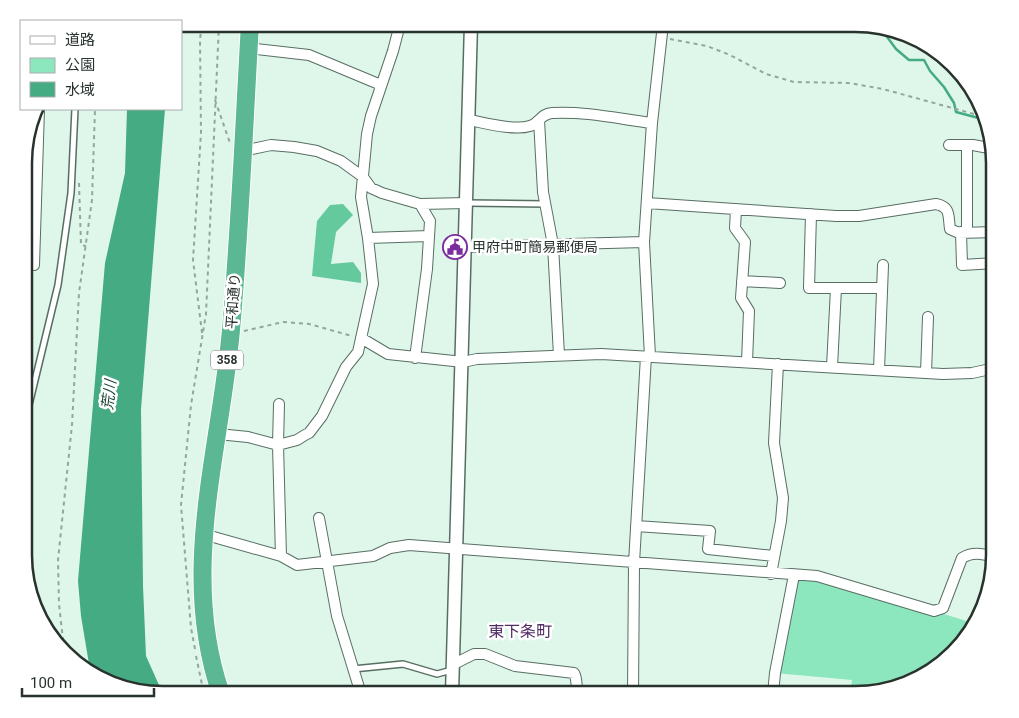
<svg xmlns="http://www.w3.org/2000/svg" width="1019" height="718" font-family="Roboto,'Noto Sans JP',sans-serif">
<rect width="100%" height="100%" fill="#def7ea"/>
<path fill="#8de7be" d="M794,575L908,603L973,623L967,640L918,680L850,694L852,680L775,673Z"/>
<path fill="#65c99e" d="M343,204L353,215L336,232L331,264L353,262L361,273V283L312,276L317,221L330,205Z"/>
<path fill="#45ab82" d="M127,109H165L141,409L143,586L146,656L163,694H154L90,670L81,616L78,581L105,263L125,173Z"/>
<g fill="none" stroke-linecap="round" stroke-linejoin="round">
<path stroke="#45ab82" stroke-width="2.5" d="M882,30L896,49L909,60H924L930,71L944,87L954,103L956,112L986,120"/>
<defs>
<path id="service" d="M467,203L545,204
M25,446L29,405L58,285L71,193L75,109
M25,544L28,581
M353,669L403,664L437,674L452,670"/>
<path id="minor" d="M248,48L309,55L381,85
M469,120C485,123 514,131 530,126C540,123 540,114 552,113C585,111 620,119 652,123
M539,120L543,192L553,245L559,355
M949,145H973L994,149
M967,145V232
M243,151L271,145L294,147L317,151L341,161L363,177L371,188L382,193L420,204L467,203
M647,203L836,216H859L936,204C951,207 948,216 950,229L959,233L995,232
M736,209L735,228L745,242L741,298L749,311L747,362
M811,214L809,288H882
M961,232L962,265L995,263
M25,237H35
M368,238L429,236
M466,247L644,242
M34,265L39,109
M742,281L780,283
M361,338L388,354L463,362L477,359L601,354L943,374L972,373L995,368
M650,356L644,242L652,123L663,24
M415,358L427,269L430,221L420,204
M832,367L836,288
M879,370L883,265
M926,373L928,317
M279,404L278,445L281,556
M218,434L248,437L278,445L297,440L305,435L309,433L322,416L346,367L358,352L373,284L368,238L361,197L367,134L371,116L393,51L400,24
M319,518L337,616L361,694
M636,526L710,531L708,549L774,556
M203,534L281,556L297,565L373,556L390,548L409,545L817,576L934,611L943,608L962,558C973,551 983,554 995,557
M771,574L781,521L783,498L774,443L778,364
M452,665L474,654H485L515,666L574,673C578,680 575,687 579,693L582,694
M633,694L634,563L646,356
M773,694L775,673L794,575"/>
<path id="tertiary" d="M452,694L471,24"/>
<path id="trunk" d="M221,694C179,573 220,452 231,330C240,228 244,126 250,24"/>
</defs>
<use href="#service" stroke="#586e63" stroke-width="8"/>
<use href="#minor" stroke="#586e63" stroke-width="12"/>
<use href="#tertiary" stroke="#586e63" stroke-width="15"/>
<use href="#trunk" stroke="#fff" stroke-width="20"/>
<path stroke="#93a69c" stroke-width="2" stroke-dasharray="4 4" stroke-linecap="butt" d="M670,39L707,46L730,55L766,74L794,82L849,83L883,89L985,117
M215,100L230,143
M79,183L81,245L86,246
M244,331L283,322L309,324L352,336
M202,333L193,260L201,133L200,39L202,24
M64,649L59,604L58,560L72,425L79,293L92,200L95,109
M195,649L191,628L181,505L191,405L206,314L219,24
M196,656L204,694"/>
<use href="#service" stroke="#fff" stroke-width="5"/>
<use href="#minor" stroke="#fff" stroke-width="10"/>
<use href="#tertiary" stroke="#fff" stroke-width="12"/>
<use href="#trunk" stroke="#5cb794" stroke-width="18"/>
</g>
<defs>
<symbol id="civic-ring" viewBox="-11 -11 22 22"><circle r="9.5" fill="#fff" stroke="#7b2c9d" stroke-width="1.5"/><path d="M-.6-6.5H3V-4.5H.6V-3L4-1V1h2V6H-6V1h2V-1L-.6-3ZM-1.2 2.5V6h2.4V2.5Z" fill="#7b2c9d"/></symbol>
</defs>
<g fill-rule="evenodd">
<use href="#civic-ring" x="441" y="233" width="28" height="28"/>
</g>
<g text-anchor="middle" dominant-baseline="central" stroke-width="5" stroke-linejoin="round" paint-order="stroke">
<rect fill="#fff" stroke="#69706d" stroke-width="1" x="211" y="350.5" width="32" height="19" rx="4"/>
<g font-size="12" font-weight="bold" fill="#29332e">
<text x="227" y="360">358</text>
</g>
<g font-size="14" fill="#29332e" stroke="#fff" text-anchor="start">
<text x="472" y="247">甲府中町簡易郵便局</text>
</g>
<g font-size="14" fill="#29332e" stroke="#fff">
<text transform="translate(233 301) rotate(-86)">平和通り</text>
</g>
<g font-size="15" font-style="italic" fill="#123e2c" stroke="#fff">
<text transform="translate(109 395) rotate(-83)">荒川</text>
</g>
<g font-size="16" fill="#522d64" stroke="#fff">
<text x="520" y="631">東下条町</text>
</g>
</g>
<path d="M0 0H1019V718H0ZM163 32H855A131 131 0 0 1 986 163V555A131 131 0 0 1 855 686H163A131 131 0 0 1 32 555V163A131 131 0 0 1 163 32Z" fill="#fff" fill-rule="evenodd"/>
<path fill="none" stroke="#29332e" stroke-width="2.5" d="M163 32H855A131 131 0 0 1 986 163V555A131 131 0 0 1 855 686H163A131 131 0 0 1 32 555V163A131 131 0 0 1 163 32Z"/>
<rect x="20" y="20" width="162" height="90" fill="#ffffff" stroke="#a9adab"/>
<rect x="30" y="36" width="25" height="8" fill="#ffffff" stroke="#a9adab"/>
<text x="65" y="45" font-size="15" fill="#29332e">道路</text>
<rect x="30" y="58" width="25" height="15" fill="#8de7be" stroke="#a9adab"/>
<text x="65" y="70" font-size="15" fill="#29332e">公園</text>
<rect x="30" y="82" width="25" height="15" fill="#45ab82" stroke="#a9adab"/>
<text x="65" y="95" font-size="15" fill="#29332e">水域</text>
<path d="M22 688v8h132v-8" fill="none" stroke="#29332e" stroke-width="2.5"/>
<text x="30" y="688" font-size="15" fill="#29332e" stroke="#ffffff" stroke-width="4" paint-order="stroke">100 m</text>
</svg>
